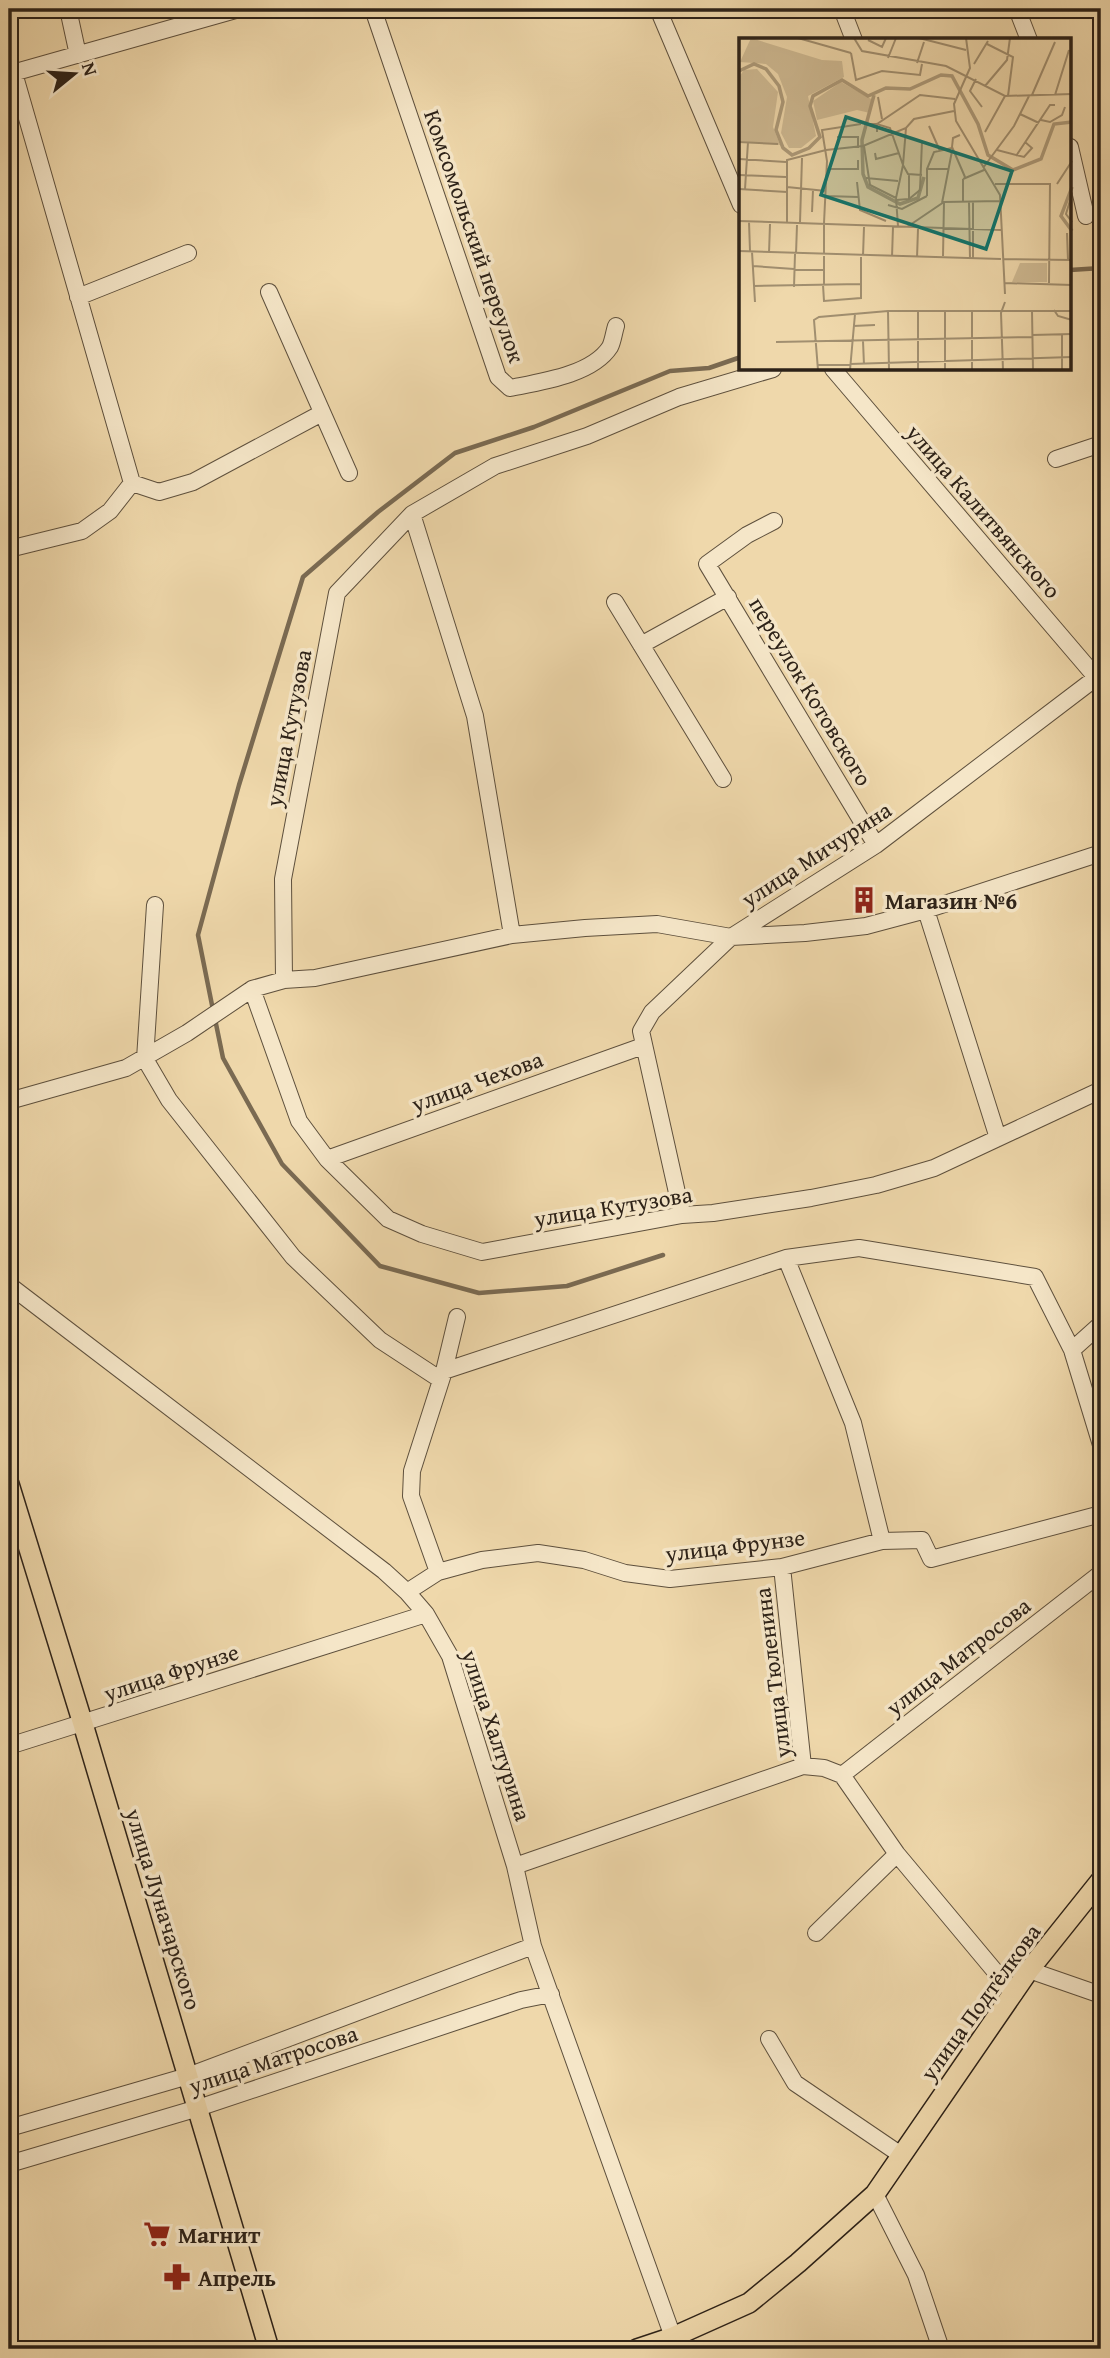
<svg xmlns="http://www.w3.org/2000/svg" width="1110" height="2358" font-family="'Gentium Book Plus',serif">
<rect width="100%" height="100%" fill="#efd8ab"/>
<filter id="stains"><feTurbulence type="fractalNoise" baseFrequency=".00286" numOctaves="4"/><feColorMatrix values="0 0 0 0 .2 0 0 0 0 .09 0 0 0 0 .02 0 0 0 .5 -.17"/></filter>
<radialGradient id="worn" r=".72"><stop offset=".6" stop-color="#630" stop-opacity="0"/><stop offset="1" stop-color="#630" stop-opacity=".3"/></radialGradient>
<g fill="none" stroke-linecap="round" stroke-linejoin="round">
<path stroke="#7a6a52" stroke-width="4.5" d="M1070,270L1101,268
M213,1010L198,935L239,785L303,577L378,512L455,453L534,427L670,371L709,368L741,357
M215,1019L223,1058L282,1164L380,1266L479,1293L567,1286L663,1255"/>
<defs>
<path id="minor" d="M68,9L78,55
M373,9L498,377L510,388C540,382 592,375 610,347C613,341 614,332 616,326
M658,9L741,205
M842,9L854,40
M1017,9L1029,40
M14,73L132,483
M9,74L239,9
M1070,147L1086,216
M269,292L349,473
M78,297L188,253
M833,369L1101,683
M1056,459L1101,444
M132,483L159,492L193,482L322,413
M412,514L475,716L512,935
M774,521L747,535L707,564L876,845
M9,549L82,531L110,511L132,483
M615,602L723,779
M641,645L728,597
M155,905L145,1059L169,1100L293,1257L380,1340L441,1380
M926,910L998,1138
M284,980L283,879L337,593L412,514L495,466L587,436L679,397L773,369
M252,989L299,1121L327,1159L388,1219L422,1234L482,1252L682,1215L713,1213L811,1198L876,1185L934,1168L1101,1090
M9,1101L126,1068L187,1033L252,989L284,980L315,978L512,935L585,928L657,924L731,937L876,845L1101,674
M327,1159L643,1046
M682,1215L641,1031L652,1012L731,937L805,933L866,926L926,910L1101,853
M786,1258L853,1423L882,1541
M9,1285L384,1571L407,1592L426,1614L450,1656L515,1866L533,1946L673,2337
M1072,1350L1101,1324
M444,1371L786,1258L859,1248L1035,1277L1072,1350L1101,1445
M782,1567L803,1766
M438,1572L411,1496L412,1471L444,1371L457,1317
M407,1592L438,1572L482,1560L538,1553L584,1560L625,1573L670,1579L782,1567L882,1541L922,1540L931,1559L1101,1514
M9,1746L426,1614
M842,1775L1101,1573
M515,1866L803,1766L824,1768L842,1775L897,1854L1014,1994
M816,1933L897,1854
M1029,1970L1101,1995
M769,2039L795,2083L901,2155
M9,2128L188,2076L533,1946
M9,2164L198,2108L521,2000L551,1994
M875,2194L916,2275L941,2349"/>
<path id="major" d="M9,1484L83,1724L269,2349
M637,2349L673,2337L749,2303L798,2263L875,2194L1029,1970L1101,1880"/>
</defs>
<use href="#minor" stroke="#5e503d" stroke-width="18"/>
<use href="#major" stroke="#2d2218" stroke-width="22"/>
<use href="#minor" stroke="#f5e6c8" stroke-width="16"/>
<use href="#major" stroke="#efd8ab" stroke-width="19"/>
</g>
<defs>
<symbol id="building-bare" viewBox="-9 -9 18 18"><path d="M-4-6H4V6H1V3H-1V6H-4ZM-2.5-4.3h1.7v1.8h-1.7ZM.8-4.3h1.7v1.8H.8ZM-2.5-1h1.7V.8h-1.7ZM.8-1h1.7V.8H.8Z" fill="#8f2418" stroke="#f5e6c8" stroke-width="2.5" paint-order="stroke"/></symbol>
<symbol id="supermarket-bare" viewBox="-9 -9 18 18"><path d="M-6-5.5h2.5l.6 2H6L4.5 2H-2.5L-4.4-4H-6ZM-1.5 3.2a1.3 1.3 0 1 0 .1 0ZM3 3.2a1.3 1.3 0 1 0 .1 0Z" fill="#8f2418" stroke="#f5e6c8" stroke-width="2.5" paint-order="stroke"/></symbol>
<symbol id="pharmacy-bare" viewBox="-9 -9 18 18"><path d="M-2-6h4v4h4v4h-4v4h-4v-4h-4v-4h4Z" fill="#8f2418" stroke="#f5e6c8" stroke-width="2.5" paint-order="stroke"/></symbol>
</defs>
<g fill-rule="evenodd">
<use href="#building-bare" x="845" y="881" width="38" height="38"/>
<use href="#supermarket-bare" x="138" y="2215" width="38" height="38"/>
<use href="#pharmacy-bare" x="158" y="2258" width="38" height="38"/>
</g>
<g text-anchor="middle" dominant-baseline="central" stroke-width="7" stroke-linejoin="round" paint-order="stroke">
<g font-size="23" fill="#2d2218" stroke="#f5e6c8">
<text transform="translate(475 236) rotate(71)">Комсомольский переулок</text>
<text transform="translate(984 511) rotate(49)">улица Калитвянского</text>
<text transform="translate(811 691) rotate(59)">переулок Котовского</text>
<text transform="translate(288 728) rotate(-79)">улица Кутузова</text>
<text transform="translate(816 854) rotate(-33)">улица Мичурина</text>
<text transform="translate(477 1081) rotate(-20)">улица Чехова</text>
<text transform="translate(613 1206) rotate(-9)">улица Кутузова</text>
<text transform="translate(735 1545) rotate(-7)">улица Фрунзе</text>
<text transform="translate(958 1656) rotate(-38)">улица Матросова</text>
<text transform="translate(171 1672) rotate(-18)">улица Фрунзе</text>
<text transform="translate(772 1673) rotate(-97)">улица Тюленина</text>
<text transform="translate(497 1735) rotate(72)">улица Халтурина</text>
<text transform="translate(164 1909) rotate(73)">улица Луначарского</text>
<text transform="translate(980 2002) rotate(-54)">улица Подтёлкова</text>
<text transform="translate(273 2059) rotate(-18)">улица Матросова</text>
</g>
<g font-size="23" font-weight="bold" fill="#2d2218" stroke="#f5e6c8" text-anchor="start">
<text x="885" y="900">Магазин №6</text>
<text x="178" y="2234">Магнит</text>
<text x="198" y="2277">Апрель</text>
</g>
</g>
<g transform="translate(739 38)">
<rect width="332" height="332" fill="#efd8ab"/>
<path d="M281,225H308V244H273Z" fill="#ceb992"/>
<path d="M12,0L83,22L103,23L105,39L69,58L77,98L62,110H50L42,95L48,59L39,36L27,26L1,24ZM18,31L39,54L34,89L41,107L0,103V39L5,32ZM102,44L134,62L131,75L118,72L78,82L74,63Z" fill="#ceb992"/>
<path fill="none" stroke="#ad9a79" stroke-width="3.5" d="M0,33L15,26L27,31L40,48L44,64L37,92L44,110L53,117L70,110L81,99L71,68L74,58L103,42L129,58L147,50L171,51L202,37L213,38L239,86L249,117L274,132L302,121L315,86L333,84M135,57L123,102L124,136L129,149L161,166L179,160L185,139M333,149L322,178L333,193"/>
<path fill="none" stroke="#a18f70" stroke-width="2" d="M59,0L112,15M115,0L123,13L207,28L266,58L333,56M180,0L227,12M227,0L231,30L215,66L217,83L261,157L266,256M129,2L143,9L147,0M248,6L274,19L269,58M112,15L117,42L143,33L181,37L183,26M149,20L157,0M178,25L185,4M235,26L249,3M237,41L231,53L243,69M246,48L268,22L271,0M293,57L316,4M316,57L330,12M139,59L143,81M281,76L300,85M302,82L311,84L323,77L326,69M127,86H138L181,57L216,61M190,88L201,113M167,90L164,127L169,136L183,137M138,94V86L151,90L164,127L157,160L159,188M246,94L266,58M221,97L214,100L213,109L226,139M98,99H119V110M0,104L39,106M125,108L131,147L157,160M87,112L124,108L167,90L175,81L215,73M258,112L285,119L293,110L286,104M136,115L137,121L160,115M277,118L311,67H316M0,121L47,124M244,130L275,88L290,58M88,131H119V122M188,131H210M170,136V161M0,137L47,139M127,140L159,143M224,141L245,132M224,141V164M118,144L121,172L147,183M256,146H311L310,245M318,146L333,123M48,149L87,153M0,151L48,154M6,151L9,104M333,156L327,176L333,184M87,158L119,159M188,158V131L195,114L213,110M157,162L170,161L181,152L183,103M230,164L231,221M203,165L213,113M149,167L163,171L188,158M73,174L74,152M0,183L262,192M10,184L11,213M48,184V122L87,112M61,184L63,120M85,185L88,123L83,92L122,86M85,187V217M168,189L205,164L261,163M328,195L329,222M0,213L262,221M13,214L16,264M30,215L31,186M57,216L58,187M85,218V247M124,218L125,189M204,218L205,164M153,219L154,189M178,220L179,191M234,221V164M265,221L333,222M14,228L55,231M55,232H85M265,245L333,247M84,247L85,263L122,260V219M15,248L122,246M55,249L56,216M179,272V301M315,272L319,278L333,282M149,273L150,332M233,273V332M293,273L294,332M114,288L136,287M293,297L333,296M179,301V332M124,303L125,327M37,304L293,299M79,327L333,319M79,332L75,282L80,279L149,273H333M111,332L116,276M206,332V272M264,332L262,275L266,264M323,332V296"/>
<path fill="#0f766e" fill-opacity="0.15" stroke="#0f766e" stroke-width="3.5" d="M107,79L273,133L247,211L82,157Z"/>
<rect width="332" height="332" fill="none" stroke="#2d2218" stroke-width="3.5"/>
</g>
<rect width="1110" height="2358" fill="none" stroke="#efd8ab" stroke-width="35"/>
<rect x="10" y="10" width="1089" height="2337" fill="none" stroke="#2d2218" stroke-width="3.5"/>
<rect x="18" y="18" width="1075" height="2323" fill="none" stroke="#2d2218" stroke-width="2"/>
<g transform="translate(74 74) rotate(72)" stroke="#f5e6c8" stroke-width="5" paint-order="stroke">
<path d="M0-5L12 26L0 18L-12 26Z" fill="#2d2218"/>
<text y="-10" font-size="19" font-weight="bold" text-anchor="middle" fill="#2d2218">N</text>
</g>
<rect width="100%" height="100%" filter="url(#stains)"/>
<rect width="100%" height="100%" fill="url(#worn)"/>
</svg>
